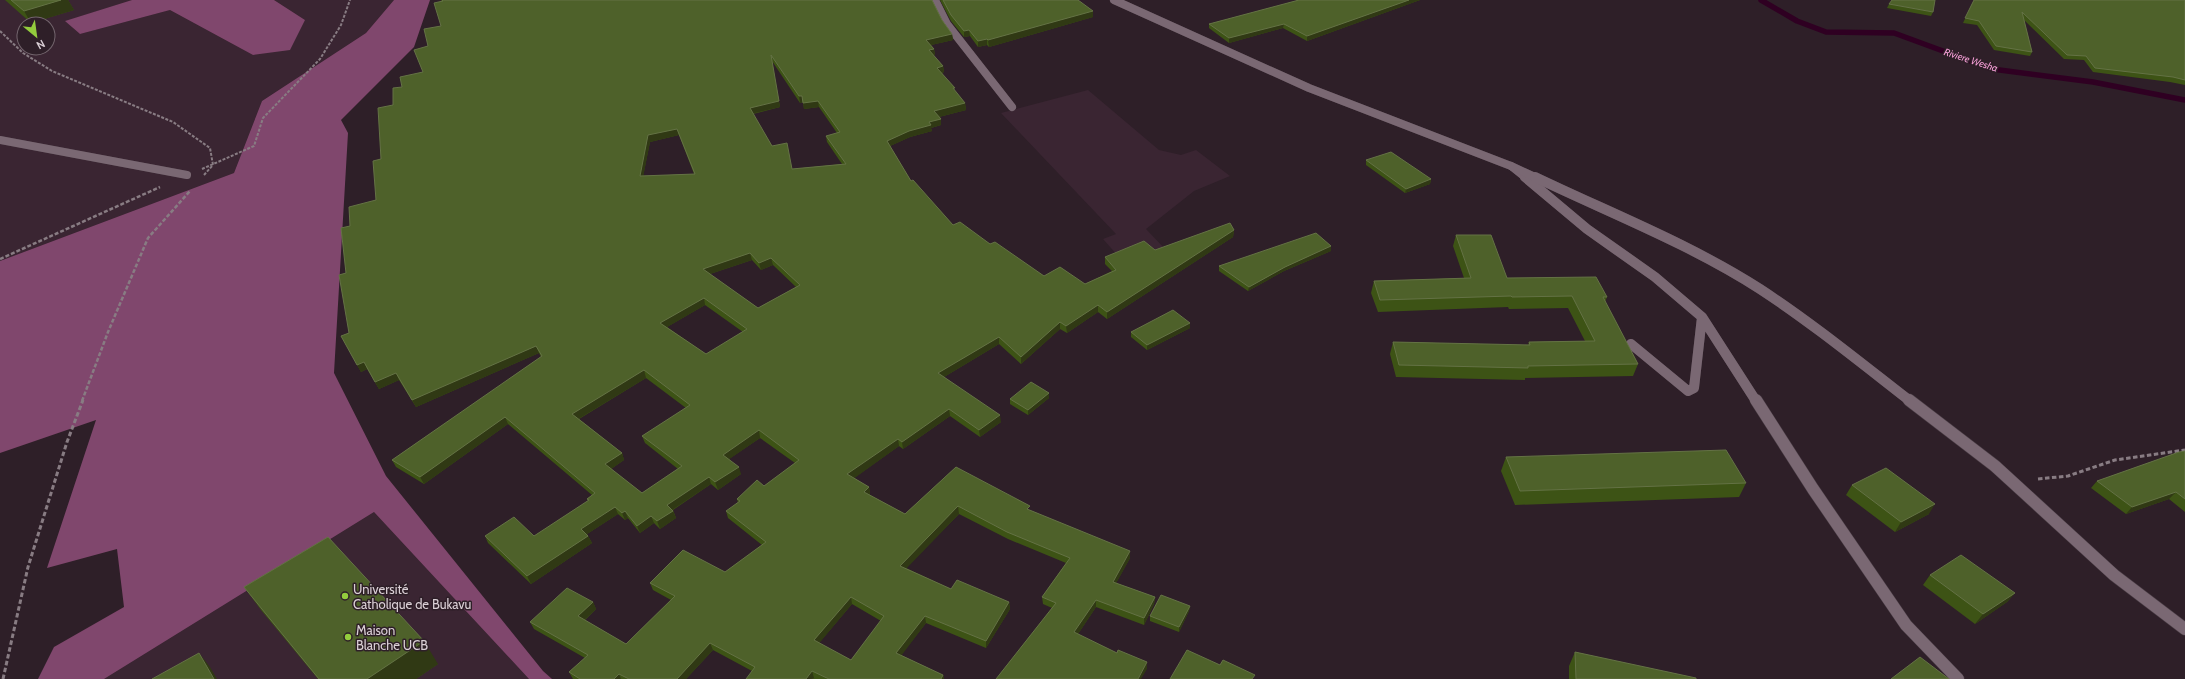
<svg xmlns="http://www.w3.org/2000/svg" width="2185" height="679" font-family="Cabin,sans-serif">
<rect width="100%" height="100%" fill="#2e1f28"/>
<path fill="#3a2532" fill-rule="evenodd" d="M0,0H132L66,21L80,34L170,10L253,55L305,20L274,0H394L366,33L262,101L234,173L0,261ZM24,24H48V48H24Z
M1088,90L1159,150L1181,155L1196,150L1230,176L1194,191L1146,229L1166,250L1127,266L1103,239L1116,234L1001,113Z
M374,512L529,679H104Z"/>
<path fill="#80476d" d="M132,0H274L305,20L290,50L253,55L170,10L80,34L65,21Z
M394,0H430L414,47L341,120L348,133L334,373L386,476L543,671L552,679H529L374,512L104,679H38L54,647L124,607L117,549L47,568L96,420L0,453V261L234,173L262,101L366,33Z"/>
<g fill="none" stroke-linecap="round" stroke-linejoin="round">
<path stroke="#2f0022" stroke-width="5.5" d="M1761,0L1797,21L1826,32L1894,33L1992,69L2093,82L2185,100"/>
<defs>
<path id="service-far2" d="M0,140L187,175
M1511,166L1526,178"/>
<path id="service-far1" d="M1525,177L1587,229L1655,277L1702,317L1756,401
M1631,344L1688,391L1694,388L1702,317"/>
<path id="service" d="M1756,400L1813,489L1906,625L1958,679"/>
<path id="minor" d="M935,0L947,24L1012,107"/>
<path id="tertiary-far2" d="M1114,0L1309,88L1511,166L1537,178"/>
<path id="tertiary-far1" d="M1535,177C1610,213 1690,244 1760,289C1812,323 1861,363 1910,401"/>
<path id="tertiary" d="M1909,400L1995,466L2114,575L2185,629"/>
</defs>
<use href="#service-far2" stroke="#493c44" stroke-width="8"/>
<use href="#service-far1" stroke="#493c44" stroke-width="10"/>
<use href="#service" stroke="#493c44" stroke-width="13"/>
<use href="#minor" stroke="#493c44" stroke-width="8"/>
<use href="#tertiary-far2" stroke="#493c44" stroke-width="8"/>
<use href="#tertiary-far1" stroke="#493c44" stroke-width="10"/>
<use href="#tertiary" stroke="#493c44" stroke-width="13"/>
<path stroke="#887c83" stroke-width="2" stroke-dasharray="3 1.5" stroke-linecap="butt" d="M0,31L23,53L52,71L173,122L210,148L213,165
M202,169L254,146L263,118L320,59L341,25L350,0
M204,175L213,165"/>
<path stroke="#887c83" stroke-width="2.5" stroke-dasharray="4 2" stroke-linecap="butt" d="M0,259L160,187
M82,401L108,332L148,238L190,191"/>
<path stroke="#887c83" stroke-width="3" stroke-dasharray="4.5 2.5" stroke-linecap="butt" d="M2038,479L2068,476L2115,460L2185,450
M3,679L28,567L67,442L83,400"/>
<use href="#service-far2" stroke="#7a6873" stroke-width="8"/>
<use href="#service-far1" stroke="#7a6873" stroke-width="10"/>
<use href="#service" stroke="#7a6873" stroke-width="12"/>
<use href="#minor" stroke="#7a6873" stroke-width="8"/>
<use href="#tertiary-far2" stroke="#7a6873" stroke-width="8"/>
<use href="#tertiary-far1" stroke="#7a6873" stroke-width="10"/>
<use href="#tertiary" stroke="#7a6873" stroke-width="12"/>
</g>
<path fill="#3d5315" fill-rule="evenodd" d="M5,0H68L74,10L31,23Z
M441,0H932L942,20L952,34L953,40L931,45L934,49L935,55H933L943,66L944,72L942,73L955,92L965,103L966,110L939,117L941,119V125L931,128L932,131L910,137L890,146L911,181L953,225L990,244L1044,276L1085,284L1112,271L1105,264V257L1155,250L1234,230L1233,237L1107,319L1098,312L1067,333L1060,329L1021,364L999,344L944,377L1001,422L980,437L950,416L903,449L899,446L854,478L869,487L870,494V495L905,514L956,467L1030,511L1130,558L1116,583L1155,597L1154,604L1144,625L1096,607L1078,634L1147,669L996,679L1052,608L1043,604L1042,597L1066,563L1008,539L959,514L906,568L951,589L1009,602L1010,609L986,648L926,623L901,655L943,675L944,679H815L752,671L713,650L686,679H573L569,672L585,658L534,629L530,622L593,602L596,609L585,620L626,644L671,600L653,590L650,583L725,572L762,545L728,518L726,511L738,503L737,499L764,486L795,463L760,438L729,459L741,474L718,490L711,484L673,510L676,518L660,529L654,523L640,533L628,518L625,520L618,514L587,534L592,543L531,584L488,543L485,536H534L588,501L587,499L592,495L508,424L424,484L396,467L392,460L541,357L539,353L416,407L399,380L379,389L367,369L361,372L341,336L349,333L346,273L350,226L376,200L381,159L393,105L402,87L423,72L428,46L441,26L442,2ZM772,61L800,103L803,102L804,109L819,107L837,133L826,136L827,142L842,164L792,169L772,146L753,114L780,107ZM679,135L694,174L643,176L650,142ZM752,260L761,270L773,265L796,287L758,308L710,274ZM705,305L743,332L706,354L667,327ZM646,378L686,408L642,436L645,443L678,469L642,493L611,469L624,460L622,453L579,419ZM852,604L881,621L851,660L819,643Z
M940,0H1078L1093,17L989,47L987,45L978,47L970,36L964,37L951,21Z
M1296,0H1420L1307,41L1283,28L1229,43L1209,28V24L1296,1Z
M1974,0H2185V85L2170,82L2093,72L2084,60L2064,59L2024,20L2032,52L2030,56L1994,50L1977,25L1963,23Z
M1889,4L1933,12L1931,16L1887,8Z
M1366,160L1431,179L1430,184L1405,193L1366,165Z
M1456,235L1507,278L1607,297L1605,302L1638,364L1633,376L1525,378V380L1396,377L1390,354L1393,342L1528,345L1529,342L1585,341L1568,308L1509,309L1508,307L1378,312L1371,293L1374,281L1464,278L1453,246Z
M1331,251L1284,271L1248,291L1219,271V266Z
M1190,328L1147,350L1131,337V332Z
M1049,393V398L1028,415L1010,404V399Z
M2185,451V512L2169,499L2126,514L2091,488L2097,481Z
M1506,457L1746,483L1739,497L1515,505L1501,471Z
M1852,485L1929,514L1895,532L1846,495Z
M1930,575L2015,593L2007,602L1975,624L1923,585Z
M244,587L438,664L416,679H318L261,610Z
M1190,606L1189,611L1179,632L1150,621V616Z
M1575,652L1696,679H1569V666Z"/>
<path fill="#303914" d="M61,0H68L74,10L31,23L24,11Z
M1409,0H1420L1307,41V36Z
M1093,11V17L989,47L988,40Z
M1284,24L1283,28L1229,43V38Z
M969,30L970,36L964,37V31Z
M952,34L953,40L927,46L926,40Z
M987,39V45L978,47V41Z
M934,49L935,55L929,56V50Z
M772,61L780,107L751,114L750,108Z
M943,66L944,72L937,74V68Z
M799,96H802L803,102L800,103Z
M818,101L819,107L804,109L803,103Z
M965,103L966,110L935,118L934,111Z
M941,119V125L931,128L932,131L910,137L888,147L887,141L929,122Z
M677,129L679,135L650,142L642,183L640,176L648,135Z
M1431,179L1430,184L1405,193L1406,189Z
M1234,230L1233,237L1107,319V312Z
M1331,246V251L1284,271L1248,291L1249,287L1285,267Z
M750,253L752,260L704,276L703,269Z
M771,258L773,265L761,270L759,263Z
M704,298L705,305L662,330L660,323Z
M1098,305V312L1067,333L1066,326Z
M1060,322V329L1021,364V357Z
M1190,323V328L1147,350V345Z
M999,337V344L939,380L938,373Z
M536,346L539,353L416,407L412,400Z
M364,362L367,369L361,372L357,365Z
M644,370L646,378L575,421L572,414Z
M396,373L399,380L379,389L375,382Z
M1049,393V398L1028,415V410Z
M949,409L950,416L903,449L902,442Z
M1000,415L1001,422L980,437L979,430Z
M505,417L508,424L424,484L420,477Z
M759,430L760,438L725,462L723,455Z
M898,439L899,446L849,482L847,474Z
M622,453L624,460L608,471L605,464Z
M739,467L741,474L718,490L715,482Z
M709,477L711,484L669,512L667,505Z
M869,487L870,494L865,499L864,492Z
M2176,492L2169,499L2126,514L2132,507Z
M1935,504L1929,514L1895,532L1901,522Z
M958,506L959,514L902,573L900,566Z
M615,507L618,514L584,536L581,529Z
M625,511L628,518L625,520L622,513Z
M673,511L676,518L660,529L657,521Z
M651,516L654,523L640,533L637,526Z
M588,536L592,543L531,584L527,576Z
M1130,551V558L1113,589V582Z
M2015,593L2007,602L1975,624L1983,614Z
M851,597L852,604L816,647L814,640Z
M1155,597L1154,604L1144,625V618Z
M1096,600V607L1074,640V632Z
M593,602L596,609L581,623L578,616Z
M1009,602L1010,609L986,648V641Z
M1190,606L1189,611L1179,632V627Z
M925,616L926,623L898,660L896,653Z
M424,641L438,664L416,679H367Z
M710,643L713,650L686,679H677Z
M199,653L210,667L217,679H214Z
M1147,662V669L1141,679H1138Z
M812,671L814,678L806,679Z
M619,674L621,679H614Z
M943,675L944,679H941Z"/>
<path fill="#4e612a" stroke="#647245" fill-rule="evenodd" d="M11,0H61L24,11Z
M442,0H932L942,20L952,34L926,40L934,49L929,50L943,66L937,68L955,88H953L965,103L934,111L941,119L929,122L931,125L909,131L887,141L911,181L913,180L953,225L960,222L990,244L995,242L1044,276L1060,267L1085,284L1116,270L1105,257L1144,241L1155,250L1230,223L1234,230L1107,312L1098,305L1066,326L1060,322L1021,357L999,337L938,373L1000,415L979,430L949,409L902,442L898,439L847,474L869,487L864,492L905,514L956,467L1030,506L1027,509L1130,551L1113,582L1155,597L1144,618L1096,600L1074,632L1117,653L1118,650L1147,662L1138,679H996L1056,603L1042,597L1070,558L1007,532L958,506L900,566L951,589L957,580L1009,602L986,641L925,616L896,653L943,675L941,679H829L812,671L806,679H746L755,667L710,643L677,679H629L619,674L614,679H580L569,672L588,655L530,622L567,588L593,602L578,616L626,644L675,596L650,583L683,550L725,572L766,542L726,511L740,501L737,499L757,480L764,486L799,460L759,430L723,455L739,467L715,482L709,477L667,505L673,511L657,521L651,516L637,526L625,511L622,513L615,507L581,529L588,536L527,576L485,536L514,517L534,536L589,500L587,499L595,493L505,417L420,477L392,460L542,356L536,346L412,400L396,373L375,382L364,362L357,365L341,336L349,333L339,275L346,273L341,228L350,226L349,207L376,200L373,161L381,159L378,108L393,105V88L402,87L400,77L423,72L414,50L428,46L424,29L441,26L434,3L443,1ZM771,55L799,96H802L803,103L818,101L840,132L826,136L846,164L792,169L787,143L772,146L750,108L779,101ZM677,129L695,174L640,176L648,135ZM750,253L759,263L771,258L800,285L758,308L703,269ZM704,298L747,329L706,354L660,323ZM644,370L690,405L642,436L682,466L642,493L605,464L622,453L572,414ZM851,597L884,616L851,660L814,640Z
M943,0H1078L1093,11L988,40L987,39L978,41L969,30L964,31L951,15Z
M1299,0H1409L1307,36L1284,24L1229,38L1209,24Z
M1892,0H1935L1933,12L1889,4Z
M1974,0H2185V80L2173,77L2095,68L2086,56L2067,55L2022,12L2032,52L1996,46L1979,21L1965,18Z
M1391,152L1431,179L1406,189L1366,160Z
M1316,233L1331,246L1285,267L1249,287L1219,266Z
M1456,235H1491L1507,278L1596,277L1607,297H1603L1638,364L1528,366V368L1399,365L1393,342L1530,345L1529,342L1595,341L1572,296L1512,297L1511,296L1380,300L1374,281L1471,278Z
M1173,310L1190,323L1147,345L1131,332Z
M1031,382L1049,393L1028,410L1010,399Z
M1726,450L1746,483L1520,491L1506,457Z
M2185,451V499L2176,492L2132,507L2097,481L2179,452Z
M1886,468L1935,504L1901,522L1852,485Z
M328,537L424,641L367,679H319L244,587Z
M1961,555L2015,593L1983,614L1930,575Z
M1161,595L1190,606L1179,627L1150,616Z
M1187,650L1220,665L1223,660L1255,675L1252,679H1170Z
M1575,652L1696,678V679H1576Z
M199,653L214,679H152Z
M1920,657L1949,679H1891Z"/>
<g fill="#93cc3d" stroke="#2e1f28" stroke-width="1.5">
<circle cx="345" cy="596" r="4"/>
<circle cx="348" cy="637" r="4"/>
</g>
<g text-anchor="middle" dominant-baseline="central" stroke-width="3" stroke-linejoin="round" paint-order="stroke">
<g font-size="10" font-style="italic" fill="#f59ed6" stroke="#2e1f28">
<text transform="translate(1971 60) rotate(18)">Riviere Wesha</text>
</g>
<g font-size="13" fill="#dacfd5" stroke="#2e1f28" text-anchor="start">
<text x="353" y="589">Université<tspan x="353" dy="15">Catholique de Bukavu</tspan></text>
<text x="356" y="630">Maison<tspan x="356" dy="15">Blanche UCB</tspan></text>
</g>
</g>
<g transform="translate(36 36) rotate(151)"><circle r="19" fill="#2e1f28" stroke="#73656d"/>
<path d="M0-3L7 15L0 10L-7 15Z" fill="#93cc3d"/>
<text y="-6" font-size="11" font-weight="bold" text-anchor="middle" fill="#dacfd5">N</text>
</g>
</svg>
